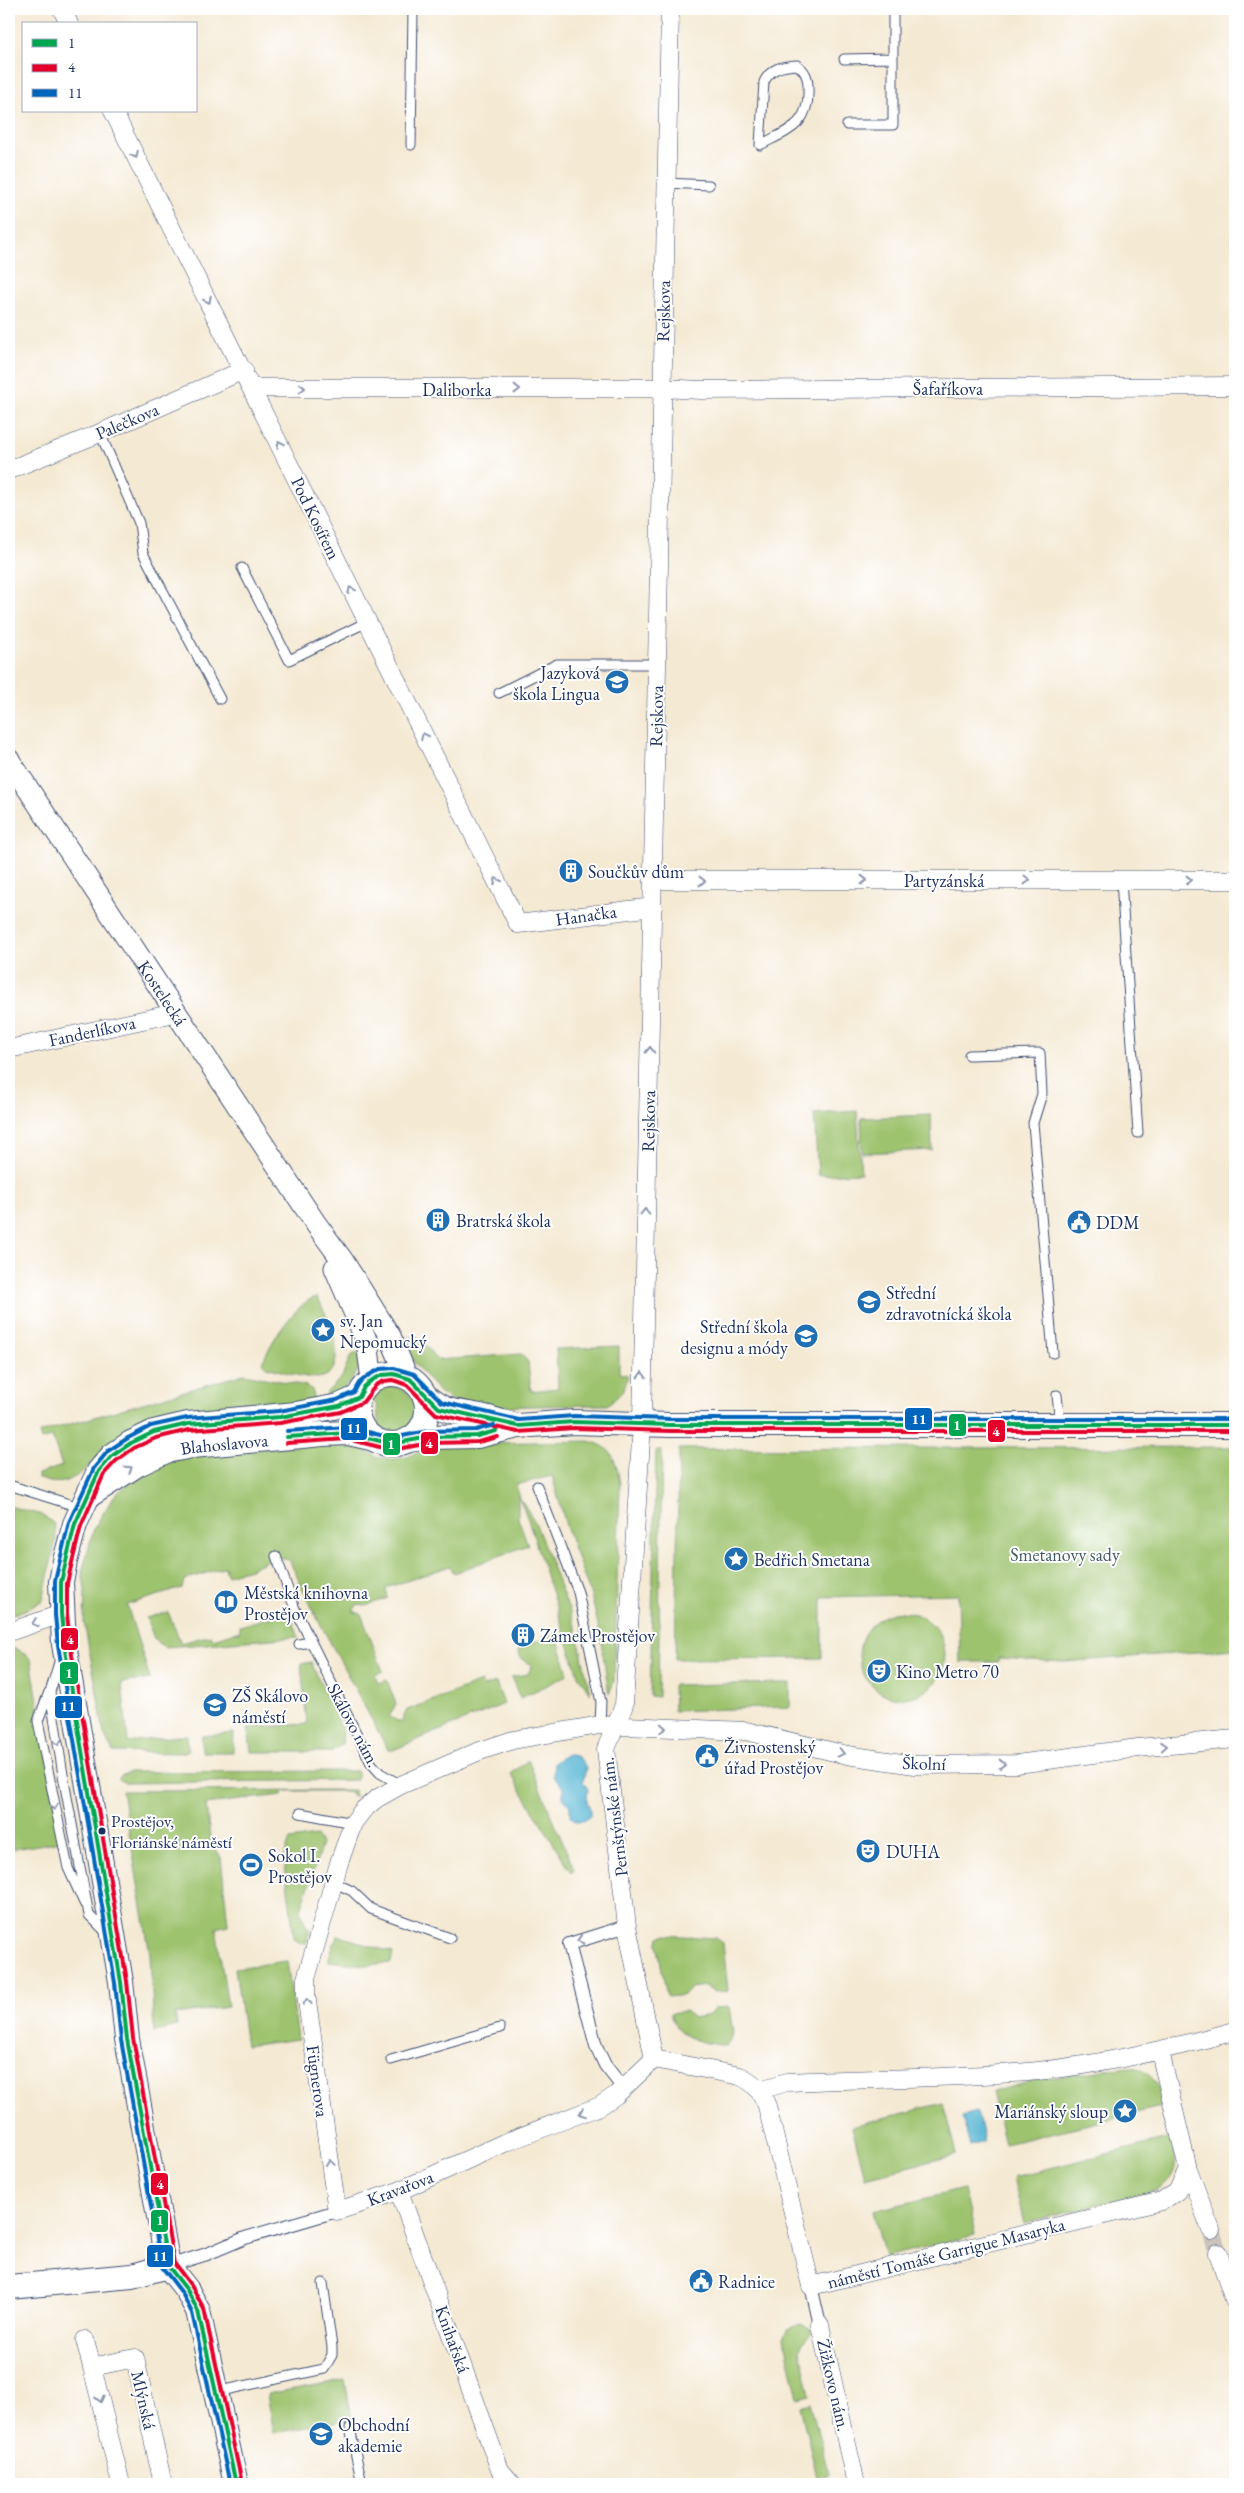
<svg xmlns="http://www.w3.org/2000/svg" width="1244" height="2493" font-family="'EB Garamond',serif">
<rect width="100%" height="100%" fill="#fff"/>
<filter id="ink" filterUnits="userSpaceOnUse"><feTurbulence type="fractalNoise" baseFrequency=".02" numOctaves="2"/><feDisplacementMap in="SourceGraphic" scale="10" xChannelSelector="R" yChannelSelector="G"/><feConvolveMatrix kernelMatrix="1 2 1 2 8 2 1 2 1" color-interpolation-filters="sRGB"/></filter>
<filter id="wash" filterUnits="userSpaceOnUse"><feTurbulence type="fractalNoise" baseFrequency=".0096" numOctaves="4" result="noise"/><feDisplacementMap in="SourceGraphic" scale="20" xChannelSelector="R" yChannelSelector="G"/><feGaussianBlur stdDeviation="1.12" result="paint"/><feColorMatrix in="noise" values="0 0 0 0 0 0 0 0 0 0 0 0 0 0 0 0 0 1.4 0 .05"/><feComposite in="paint" operator="in"/></filter>
<g filter="url(#wash)">
<rect width="100%" height="100%" fill="#f4e9d3"/>
<path fill="#9ec36e" stroke="#5c7966" d="M857,1111L861,1173L818,1175L814,1114Z
M931,1115L932,1150L862,1153L861,1118Z
M317,1297C327,1314 351,1368 323,1377C311,1381 280,1370 266,1367L263,1364C265,1348 300,1298 317,1297Z
M411,1337L420,1338L437,1360L521,1354L528,1362L531,1391L558,1388L556,1349L619,1346V1373L628,1375C625,1390 619,1397 607,1405L465,1407L440,1393L413,1361L402,1340Z
M362,1352C360,1376 346,1389 326,1401L327,1392L342,1377L351,1355Z
M244,1374L306,1386L312,1389L314,1406L99,1456C81,1474 65,1491 38,1478V1474L62,1466L52,1437L41,1440L39,1433Z
M391,1386C434,1394 414,1447 379,1430L377,1407L372,1397L379,1390Z
M347,1441L378,1457L393,1459L407,1457L433,1444L589,1441C614,1447 616,1460 620,1484L614,1681L609,1694L600,1634L592,1599L567,1529L552,1476L516,1485L520,1498L535,1522L576,1628L590,1693L578,1675L529,1522L518,1495V1518L528,1545L454,1573L450,1566L386,1588L388,1598L365,1606L358,1604L353,1611L361,1614L383,1671L375,1674L378,1683L387,1680L396,1704L389,1716L401,1723L407,1710L481,1682L483,1687L496,1683L504,1704L393,1750H388L316,1616L289,1560L276,1556L250,1569L227,1575L225,1567L184,1580L182,1588L127,1605L150,1679L122,1683L128,1742L187,1735L188,1751L185,1753L113,1752L104,1734L96,1686L84,1622L85,1589L82,1572L94,1528L114,1496L139,1474L178,1456Z
M1235,1447V1649L1064,1662L998,1658V1662H960L958,1594L822,1597V1658L675,1659L679,1449Z
M656,1451H662L658,1697L650,1696Z
M9,1506L43,1515L54,1524L56,1539L43,1600L32,1607L9,1616Z
M859 1655a43 43 0 1 1 86 0a43 43 0 1 1-86 0Z
M168,1612L181,1643L211,1635L213,1639L240,1631V1626L284,1613L290,1616L299,1637L165,1647L155,1641L146,1618Z
M556,1633L567,1670L566,1676L520,1698L511,1677L528,1674L532,1665L521,1658L518,1650Z
M9,1647L19,1650L31,1659L61,1841L9,1850Z
M311,1662L343,1731L342,1744L331,1752H251L248,1728L307,1724L301,1664Z
M790,1683V1707L674,1711L673,1685Z
M234,1733L233,1752H202V1736Z
M528,1760L574,1869L571,1872L511,1774Z
M357,1771V1780L126,1783L119,1779L120,1776L130,1772Z
M284,1791L282,1795L206,1804L211,1846L221,1857L228,1925L216,1928L228,2007L175,2014L177,2026L154,2032L150,1954L122,1791L354,1790L355,1798L347,1791Z
M316,1836L322,1844L301,1910L305,1924L310,1930L306,1943L301,1944L294,1938L284,1856L290,1840Z
M337,1935L393,1953L391,1963L364,1965L328,1961Z
M664,1935L716,1938L723,1943L728,1991L713,1992L705,1986L690,1988L684,1995L667,1997L657,1943L659,1938Z
M287,1961L298,2039L246,2046L235,1968Z
M729,2007L733,2032L731,2041L726,2046C702,2042 677,2041 670,2013L686,2011L693,2018L709,2015L715,2008Z
M1127,2067C1152,2067 1159,2084 1165,2106L1005,2144L992,2092L1040,2079Z
M943,2103L956,2155L865,2177L852,2126Z
M1172,2138C1177,2160 1180,2177 1158,2190L1024,2223L1013,2177Z
M964,2189L975,2235L885,2257L873,2211Z
M800,2324L811,2328L812,2332L802,2343L800,2350L810,2395L798,2398L784,2338L789,2328Z
M345,2380L352,2419L274,2433L267,2394Z
M810,2403L829,2474L817,2477L800,2406Z"/>
<path fill="#54b5d3" stroke="#387298" d="M565,1755C575,1754 582,1758 586,1768L583,1782L588,1789L587,1801L591,1811L590,1816L583,1821H576L570,1816V1806L563,1798V1788L553,1776L554,1763Z
M977,2112L984,2142L970,2146L962,2116Z"/>
</g>
<g filter="url(#ink)">
<g fill="none" stroke-linecap="round" stroke-linejoin="round">
<path stroke="#c9c4bc" stroke-width="18" stroke-dasharray="18 9" stroke-linecap="butt" d="M1211,2230L1218,2253"/>
<defs>
<path id="service" d="M844,59L892,58
M797,65C806,71 808,78 808,88C810,125 789,130 760,145L764,82C771,68 781,66 797,65Z
M847,125H893V9
M411,145L413,9
M665,183L709,185
M100,433L139,523L143,553L220,699
M242,568L289,660L367,622
M499,693L557,664H657
M1121,880L1138,1133
M969,1055L1040,1053L1042,1094L1033,1123L1053,1353
M1057,1395L1060,1424
M9,1485L82,1508
M537,1486L578,1592L601,1702L600,1725
M276,1556L295,1609L371,1763L380,1773L401,1785
M299,1644L311,1642
M60,1659L50,1692L64,1781L89,1915L107,1933
M49,1692L38,1721L68,1868L84,1903
M300,1813L353,1823
M333,1882L352,1891L371,1909L450,1938
M391,2060L500,2028
M216,2392L324,2369L332,2355V2347L323,2283
M350,2428L362,2484"/>
<path id="pedestrian" d="M623,2088L605,2065L596,2046L569,1944L627,1926
M168,2266L207,2254L245,2238L337,2211
M811,2286L820,2325"/>
<path id="minor" d="M62,9L69,24
M113,111L518,924L653,907
M253,388H661L701,390L1235,386
M9,470L100,433L244,370
M653,880H1235
M9,1049L175,1013
M9,1632L61,1614
M654,2059L627,1926L606,1749L624,1705L642,1424L670,9
M654,2059L616,2095L600,2106L504,2143L399,2191L337,2211L306,1994V1979L339,1863L353,1823L363,1810L376,1799L401,1785L477,1752L513,1740L600,1725L746,1731L847,1755L915,1765L1017,1764L1138,1748L1235,1739
M654,2059L740,2076C755,2083 761,2091 767,2106L811,2286L1162,2201L1177,2191L1188,2169L1160,2052
M760,2090L787,2082C871,2078 955,2079 1038,2071C1105,2064 1170,2049 1235,2031
M1188,2169L1211,2230
M399,2191L500,2470L512,2484
M1218,2253L1235,2302
M820,2325L856,2484
M85,2340L92,2367
M121,2484L92,2367L135,2358L163,2484"/>
<g id="tertiary">
<path id="s1" d="M9,760L316,1224L343,1261L390,1336L407,1377"/>
<path d="M335,1268L367,1342L372,1380"/>
</g>
<g id="secondary">
<circle cx="392" cy="1409" r="35"/>
<path d="M425,1396C444,1412 451,1411 475,1415C488,1417 503,1422 516,1426"/>
<path d="M408,1440L429,1437L477,1436L518,1426L574,1422L670,1425H1235"/>
<path id="s2" d="M88,1496L138,1464L166,1451L192,1446L323,1434L348,1433L371,1438"/>
<path d="M9,2287L132,2276L168,2266"/>
<path d="M236,2484L198,2311L187,2290L168,2266L127,2039L121,1982L64,1644L61,1582L65,1561L75,1524L99,1471L112,1456L131,1443L154,1432L188,1424L296,1414L339,1406L359,1397"/>
</g>
</defs>
<use href="#service" stroke="#3c4b70" stroke-width="11"/>
<use href="#pedestrian" stroke="#3c4b70" stroke-width="14"/>
<use href="#minor" stroke="#3c4b70" stroke-width="19"/>
<use href="#tertiary" stroke="#3c4b70" stroke-width="23"/>
<use href="#secondary" stroke="#3c4b70" stroke-width="26"/>
<use href="#service" stroke="#fff" stroke-width="9"/>
<use href="#pedestrian" stroke="#fff" stroke-width="12"/>
<use href="#minor" stroke="#fff" stroke-width="18"/>
<use href="#tertiary" stroke="#fff" stroke-width="21"/>
<use href="#secondary" stroke="#fff" stroke-width="24"/>
<defs>
<path id="bus-1" d="M287,1437L348,1433L392,1444L429,1437L477,1436L496,1431
M236,2484L198,2311L187,2290L168,2266L127,2039L121,1982L64,1644L61,1614V1582L75,1524L99,1471L112,1456L131,1443L154,1432L188,1424L280,1417L339,1406L359,1397L364,1387L372,1380L382,1375L394,1374L410,1379L439,1408L518,1426L574,1422L670,1425H1235"/>
<path id="bus-2" d="M287,1443L347,1439L392,1450L430,1443L478,1442L498,1437
M242,2483L204,2309L192,2287L174,2263L133,2038L127,1981L70,1643L67,1614V1583L81,1526L104,1474L116,1461L134,1448L156,1438L189,1430L280,1423L341,1412L363,1402L376,1385L384,1381L393,1380L407,1385L436,1414L518,1432L574,1428L670,1431H1235"/>
<path id="bus-3" d="M287,1431L348,1427L392,1438L428,1431L476,1430L494,1425
M230,2484L192,2313L182,2293L162,2267L121,2040L115,1983L58,1645L55,1615V1581L69,1522L94,1468L108,1451L128,1438L151,1426L187,1418L279,1411L337,1400L354,1392L359,1383L369,1375L380,1369L394,1368L414,1374L442,1402L519,1420L574,1416L670,1419H1235"/>
</defs>
<use href="#bus-1" stroke="#fff" stroke-width="8"/>
<use href="#bus-2" stroke="#fff" stroke-width="8"/>
<use href="#bus-3" stroke="#fff" stroke-width="8"/>
<use href="#bus-1" stroke="#00a651" stroke-width="4"/>
<use href="#bus-2" stroke="#e4002b" stroke-width="4"/>
<use href="#bus-3" stroke="#0065bd" stroke-width="4"/>
</g>
<defs><path id="oneway-chevron" d="M-2-3.5L2.5 0L-2 3.5" fill="none" stroke-width="1.6" stroke-linecap="round" stroke-linejoin="round" transform="scale(1.25)"/></defs>
<g stroke="#8d97ae">
<use href="#oneway-chevron" transform="translate(135 155) rotate(63)"/>
<use href="#oneway-chevron" transform="translate(208 300) rotate(63)"/>
<use href="#oneway-chevron" transform="translate(302 388)"/>
<use href="#oneway-chevron" transform="translate(517 389)"/>
<use href="#oneway-chevron" transform="translate(280 444) rotate(-116)"/>
<use href="#oneway-chevron" transform="translate(351 590) rotate(-116)"/>
<use href="#oneway-chevron" transform="translate(424 736) rotate(-117)"/>
<use href="#oneway-chevron" transform="translate(864 880)"/>
<use href="#oneway-chevron" transform="translate(1027 880)"/>
<use href="#oneway-chevron" transform="translate(1189 880)"/>
<use href="#oneway-chevron" transform="translate(497 881) rotate(-117)"/>
<use href="#oneway-chevron" transform="translate(702 881)"/>
<use href="#oneway-chevron" transform="translate(650 1050) rotate(-89)"/>
<use href="#oneway-chevron" transform="translate(645 1212) rotate(-89)"/>
<use href="#oneway-chevron" transform="translate(642 1375) rotate(-90)"/>
<use href="#oneway-chevron" transform="translate(129 1469) rotate(-33)"/>
<use href="#oneway-chevron" transform="translate(35 1623) rotate(161)"/>
<use href="#oneway-chevron" transform="translate(663 1728) rotate(3)"/>
<use href="#oneway-chevron" transform="translate(58 1742) rotate(81)"/>
<use href="#oneway-chevron" transform="translate(1164 1746) rotate(-5)"/>
<use href="#oneway-chevron" transform="translate(841 1753) rotate(13)"/>
<use href="#oneway-chevron" transform="translate(1002 1764)"/>
<use href="#oneway-chevron" transform="translate(54 1807) rotate(79)"/>
<use href="#oneway-chevron" transform="translate(580 1940) rotate(163)"/>
<use href="#oneway-chevron" transform="translate(307 2002) rotate(-97)"/>
<use href="#oneway-chevron" transform="translate(582 2113) rotate(159)"/>
<use href="#oneway-chevron" transform="translate(330 2163) rotate(-98)"/>
<use href="#oneway-chevron" transform="translate(100 2399) rotate(76)"/>
</g>
</g>
<defs>
<symbol id="school-disc" viewBox="-11 -11 22 22"><circle r="9.5" fill="#1f6fb2" stroke="#fff"/><path d="M0-5L7-2L0 1L-7-2ZM-4 1L0 2.5L4 1V4Q0 6-4 4Z" fill="#fff"/></symbol>
<symbol id="building-disc" viewBox="-11 -11 22 22"><circle r="9.5" fill="#1f6fb2" stroke="#fff"/><path d="M-4-6H4V6H1V3H-1V6H-4ZM-2.5-4.3h1.7v1.8h-1.7ZM.8-4.3h1.7v1.8H.8ZM-2.5-1h1.7V.8h-1.7ZM.8-1h1.7V.8H.8Z" fill="#fff"/></symbol>
<symbol id="civic-disc" viewBox="-11 -11 22 22"><circle r="9.5" fill="#1f6fb2" stroke="#fff"/><path d="M-.6-6.5H3V-4.5H.6V-3L4-1V1h2V6H-6V1h2V-1L-.6-3ZM-1.2 2.5V6h2.4V2.5Z" fill="#fff"/></symbol>
<symbol id="sight-disc" viewBox="-11 -11 22 22"><circle r="9.5" fill="#1f6fb2" stroke="#fff"/><path d="M0-6L1.8-2.2L6-1.7L2.9 1.2L3.7 5.4L0 3.3L-3.7 5.4L-2.9 1.2L-6-1.7L-1.8-2.2Z" fill="#fff"/></symbol>
<symbol id="library-disc" viewBox="-11 -11 22 22"><circle r="9.5" fill="#1f6fb2" stroke="#fff"/><path d="M-6-4Q-3-5.5-.7-3.5V5Q-3 3-6 4ZM6-4Q3-5.5 .7-3.5V5Q3 3 6 4Z" fill="#fff"/></symbol>
<symbol id="theatre-disc" viewBox="-11 -11 22 22"><circle r="9.5" fill="#1f6fb2" stroke="#fff"/><path d="M-5-5.5Q0-4 5-5.5V0Q5 5 0 6Q-5 5-5 0ZM-3.3-2.5H-1v1.5H-3.3ZM1-2.5H3.3v1.5H1ZM-2.8 1Q0 5.5 2.8 1Z" fill="#fff"/></symbol>
<symbol id="stadium-disc" viewBox="-11 -11 22 22"><circle r="9.5" fill="#1f6fb2" stroke="#fff"/><path d="M0-5a6.5 5 0 1 0 0 10a6.5 5 0 1 0 0-10ZM-3.5-1.8h7v3.6h-7Z" fill="#fff"/></symbol>
</defs>
<g fill-rule="evenodd">
<use href="#school-disc" x="603" y="668" width="28" height="28"/>
<use href="#building-disc" x="557" y="857" width="28" height="28"/>
<use href="#building-disc" x="424" y="1206" width="28" height="28"/>
<use href="#civic-disc" x="1065" y="1208" width="28" height="28"/>
<use href="#school-disc" x="855" y="1288" width="28" height="28"/>
<use href="#sight-disc" x="309" y="1316" width="28" height="28"/>
<use href="#school-disc" x="792" y="1322" width="28" height="28"/>
<use href="#sight-disc" x="722" y="1545" width="28" height="28"/>
<use href="#library-disc" x="212" y="1588" width="28" height="28"/>
<use href="#building-disc" x="509" y="1621" width="28" height="28"/>
<use href="#theatre-disc" x="865" y="1657" width="28" height="28"/>
<use href="#school-disc" x="201" y="1691" width="28" height="28"/>
<use href="#civic-disc" x="693" y="1742" width="28" height="28"/>
<use href="#theatre-disc" x="854" y="1837" width="28" height="28"/>
<use href="#stadium-disc" x="237" y="1851" width="28" height="28"/>
<use href="#sight-disc" x="1111" y="2097" width="28" height="28"/>
<use href="#civic-disc" x="687" y="2267" width="28" height="28"/>
<use href="#school-disc" x="307" y="2420" width="28" height="28"/>
</g>
<circle fill="#1b2f5e" stroke="#fff" stroke-width="2" cx="102" cy="1831" r="4.5"/>
<g text-anchor="middle" dominant-baseline="central" stroke-width="4" stroke-linejoin="round" paint-order="stroke">
<g font-size="17" fill="#1b2f5e" stroke="#fff" text-anchor="start">
<text x="111" y="1821">Prostějov,<tspan x="111" dy="21">Floriánské náměstí</tspan></text>
</g>
<g font-size="18" fill="#1b2f5e" stroke="#fff">
<text transform="translate(663 311) rotate(-89)">Rejskova</text>
<text x="948" y="388">Šafaříkova</text>
<text x="457" y="389">Daliborka</text>
<text transform="translate(127 421) rotate(-23)">Palečkova</text>
<text transform="translate(316 518) rotate(64)">Pod Kosířem</text>
<text transform="translate(656 716) rotate(-89)">Rejskova</text>
<text x="944" y="880">Partyzánská</text>
<text transform="translate(586 915) rotate(-8)">Hanačka</text>
<text stroke="none"><textPath href="#s1" startOffset="279">Kostelecká</textPath></text>
<text transform="translate(92 1031) rotate(-12)">Fanderlíkova</text>
<text transform="translate(648 1121) rotate(-89)">Rejskova</text>
<text stroke="none"><textPath href="#s2" startOffset="149">Blahoslavova</textPath></text>
<text transform="translate(354 1725) rotate(62)">Skálovo nám.</text>
<text transform="translate(924 1763) rotate(2)">Školní</text>
<text transform="translate(614 1817) rotate(-97)">Pernštýnské nám.</text>
<text transform="translate(318 2081) rotate(82)">Fügnerova</text>
<text transform="translate(400 2188) rotate(-21)">Kravařova</text>
<text transform="translate(946 2253) rotate(-14)">náměstí Tomáše Garrigue Masaryka</text>
<text transform="translate(453 2339) rotate(70)">Knihařská</text>
<text transform="translate(834 2385) rotate(77)">Žižkovo nám.</text>
<text transform="translate(144 2400) rotate(77)">Mlýnská</text>
</g>
<g font-size="18" fill="#1b2f5e" stroke="#fff" text-anchor="start">
<text x="600" y="672" text-anchor="end">Jazyková<tspan x="600" dy="21">škola Lingua</tspan></text>
<text x="588" y="871">Součkův dům</text>
<text x="456" y="1220">Bratrská škola</text>
<text x="1096" y="1222">DDM</text>
<text x="886" y="1292">Střední<tspan x="886" dy="21">zdravotnícká škola</tspan></text>
<text x="340" y="1320">sv. Jan<tspan x="340" dy="21">Nepomucký</tspan></text>
<text x="788" y="1326" text-anchor="end">Střední škola<tspan x="788" dy="21">designu a módy</tspan></text>
<text x="754" y="1559">Bedřich Smetana</text>
<text x="244" y="1592">Městská knihovna<tspan x="244" dy="21">Prostějov</tspan></text>
<text x="540" y="1635">Zámek Prostějov</text>
<text x="896" y="1671">Kino Metro 70</text>
<text x="232" y="1695">ZŠ Skálovo<tspan x="232" dy="21">náměstí</tspan></text>
<text x="724" y="1746">Živnostenský<tspan x="724" dy="21">úřad Prostějov</tspan></text>
<text x="886" y="1851">DUHA</text>
<text x="268" y="1855">Sokol I.<tspan x="268" dy="21">Prostějov</tspan></text>
<text x="1108" y="2111" text-anchor="end">Mariánský sloup</text>
<text x="718" y="2281">Radnice</text>
<text x="338" y="2424">Obchodní<tspan x="338" dy="21">akademie</tspan></text>
</g>
<g font-size="18" fill="#425b63" stroke="#fff">
<text x="1065" y="1554">Smetanovy sady</text>
</g>
</g>
<g stroke="#fff" stroke-width="2">
<rect x="904" y="1407" width="29" height="24" rx="5" fill="#0065bd"/>
<rect x="948" y="1413" width="19" height="24" rx="5" fill="#00a651"/>
<rect x="340" y="1417" width="28" height="24" rx="5" fill="#0065bd"/>
<rect x="987" y="1419" width="19" height="24" rx="5" fill="#e4002b"/>
<rect x="420" y="1431" width="19" height="24" rx="5" fill="#e4002b"/>
<rect x="382" y="1432" width="19" height="24" rx="5" fill="#00a651"/>
<rect x="60" y="1627" width="19" height="24" rx="5" fill="#e4002b"/>
<rect x="59" y="1661" width="20" height="24" rx="5" fill="#00a651"/>
<rect x="54" y="1695" width="29" height="24" rx="5" fill="#0065bd"/>
<rect x="150" y="2172" width="19" height="24" rx="5" fill="#e4002b"/>
<rect x="150" y="2209" width="19" height="24" rx="5" fill="#00a651"/>
<rect x="146" y="2244" width="28" height="24" rx="5" fill="#0065bd"/>
</g>
<g font-size="14" text-anchor="middle" font-weight="bold" fill="#fff">
<text x="919" y="1424">11</text>
<text x="957" y="1430">1</text>
<text x="354" y="1433">11</text>
<text x="996" y="1436">4</text>
<text x="429" y="1448">4</text>
<text x="391" y="1449">1</text>
<text x="70" y="1644">4</text>
<text x="69" y="1678">1</text>
<text x="68" y="1711">11</text>
<text x="160" y="2189">4</text>
<text x="160" y="2225">1</text>
<text x="160" y="2261">11</text>
</g>
<rect width="1244" height="2493" fill="none" stroke="#fff" stroke-width="30"/>
<rect x="22" y="22" width="175" height="90" fill="#ffffff" stroke="#a4acbf"/>
<rect x="32" y="39" width="25" height="8" fill="#00a651" stroke="#a4acbf"/>
<text x="68" y="48" font-size="15" fill="#1b2f5e">1</text>
<rect x="32" y="64" width="25" height="8" fill="#e4002b" stroke="#a4acbf"/>
<text x="68" y="72" font-size="15" fill="#1b2f5e">4</text>
<rect x="32" y="89" width="25" height="8" fill="#0065bd" stroke="#a4acbf"/>
<text x="68" y="98" font-size="15" fill="#1b2f5e">11</text>
</svg>
